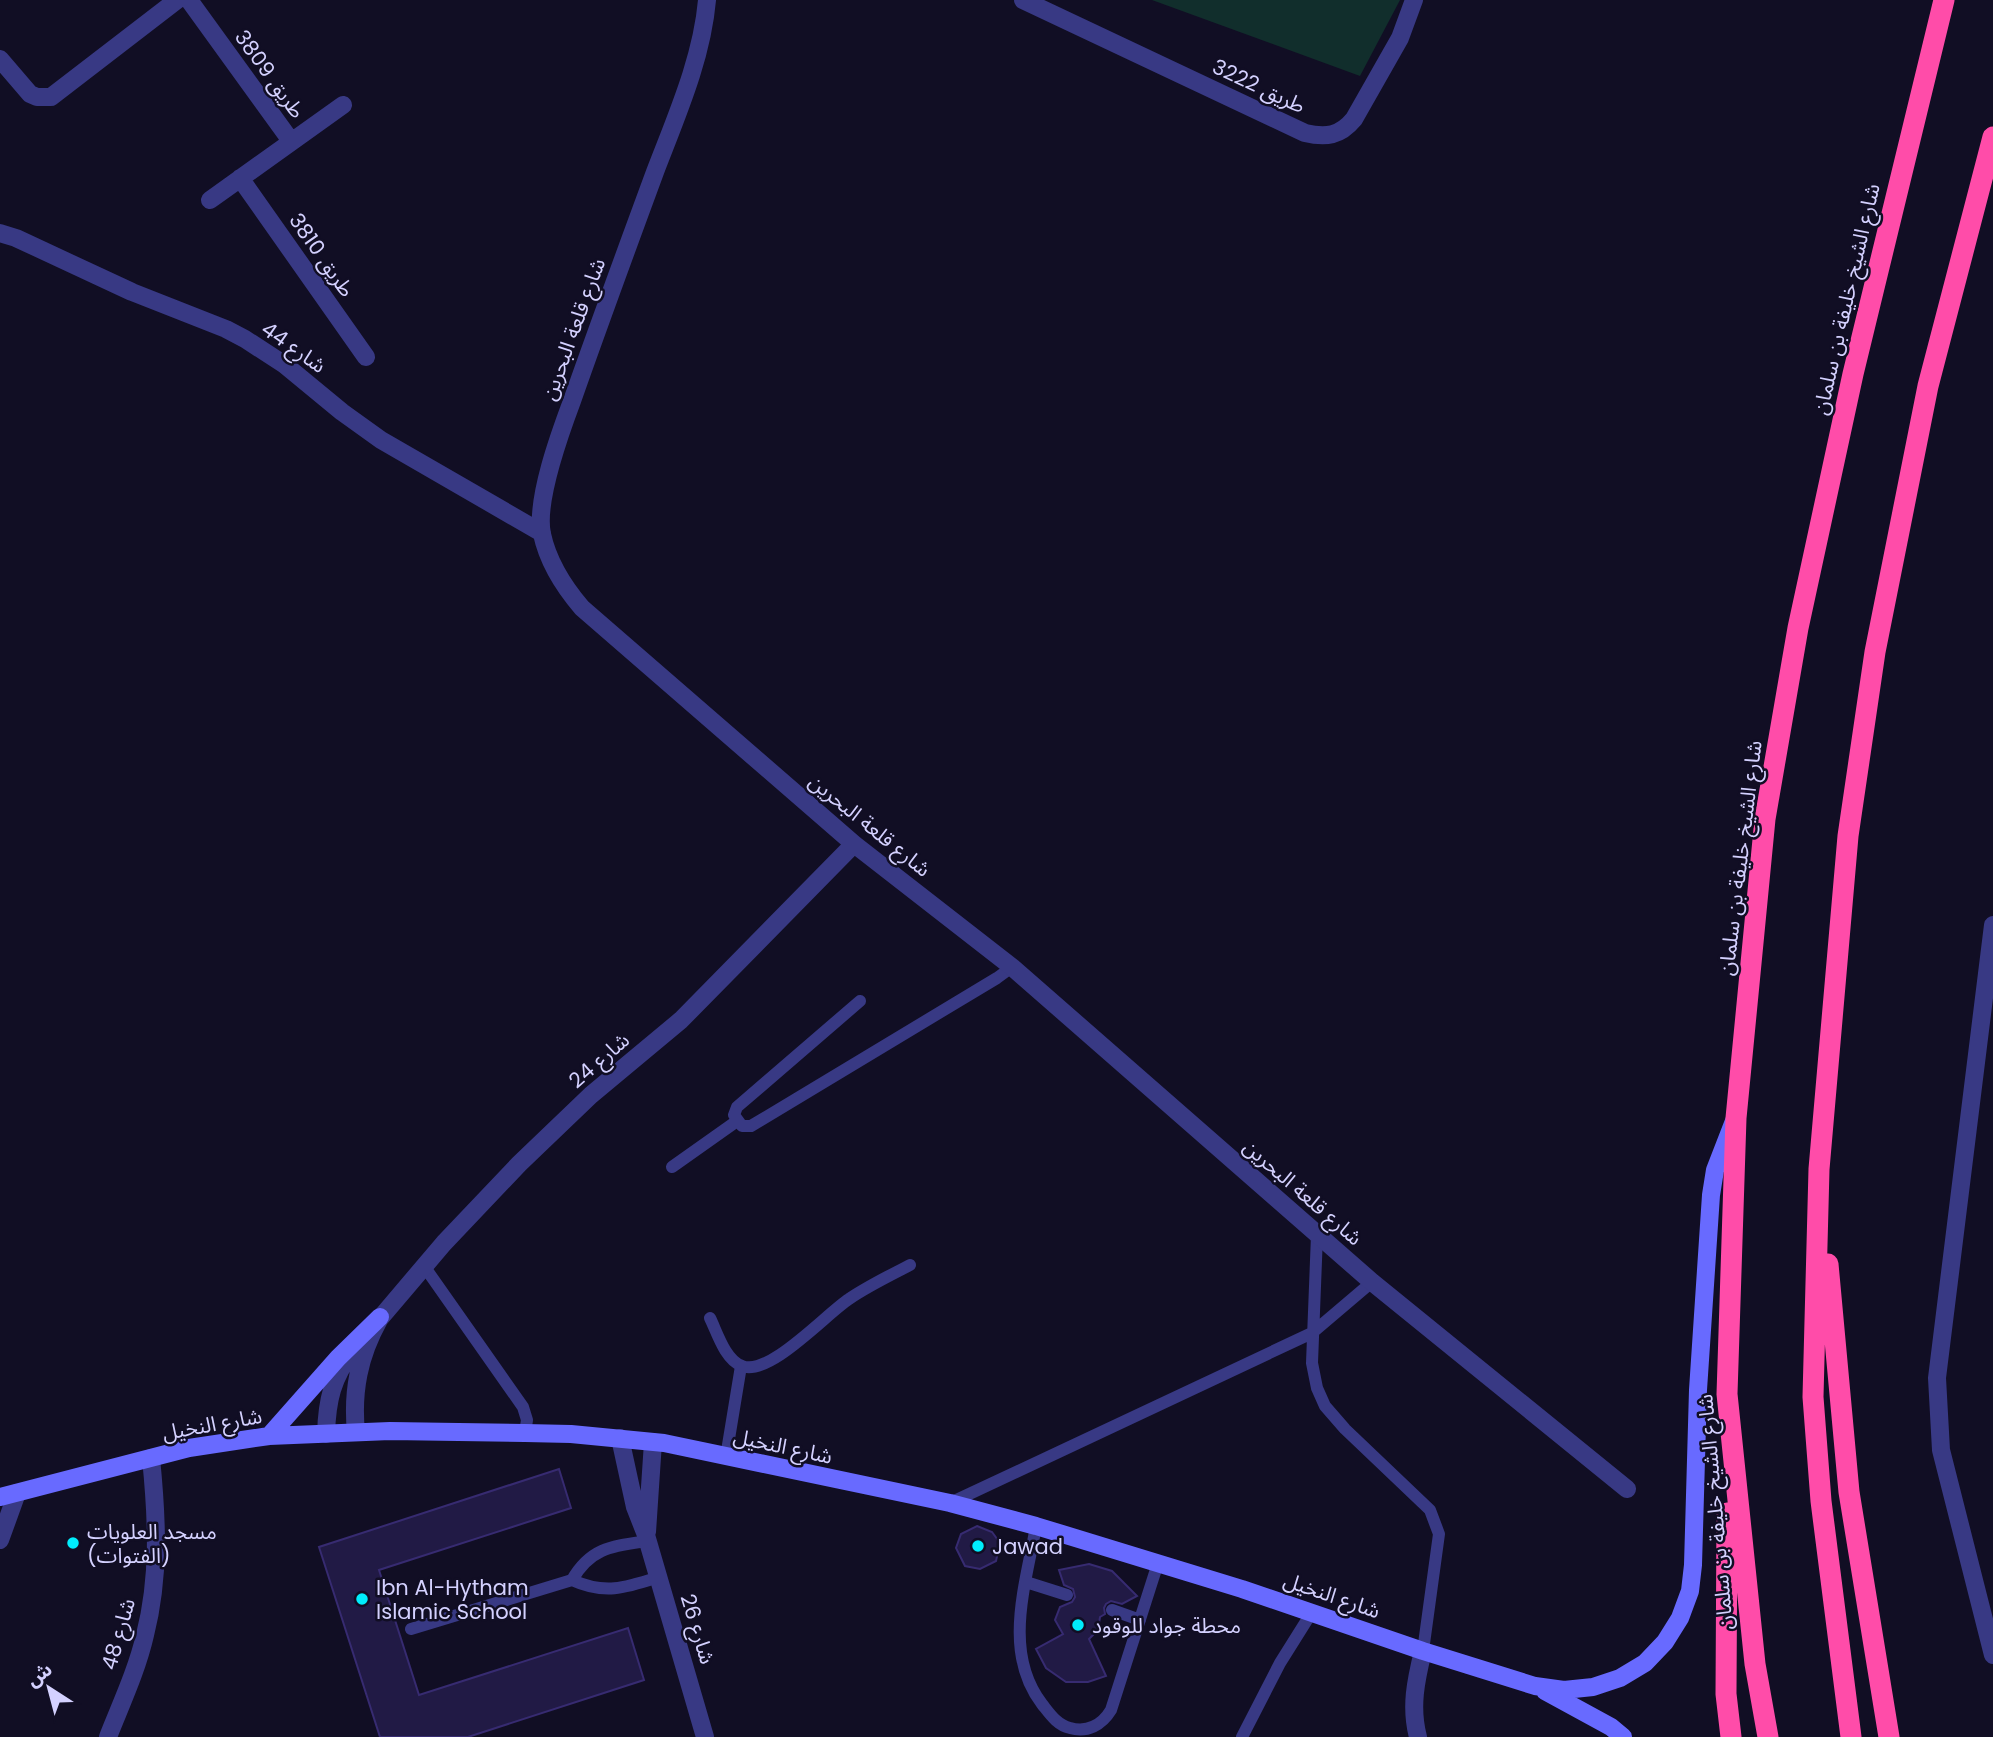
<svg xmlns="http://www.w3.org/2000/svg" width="1993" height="1737" font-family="Poppins,'Noto Sans Arabic',sans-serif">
<rect width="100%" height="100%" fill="#110e24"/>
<path fill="#112e2c" d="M1152,0H1400L1360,76Z"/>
<path fill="#211a45" stroke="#372b71" stroke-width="2" d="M559,1469L571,1508L379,1570L419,1695L628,1628L644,1680L468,1737H380L319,1547Z
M977,1526L992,1532L1000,1543L996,1561L980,1569L965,1566L956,1548L961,1534Z
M1089,1564L1112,1571L1137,1596L1122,1604L1111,1601L1106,1604L1104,1608L1105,1614L1100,1617L1098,1630L1089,1639L1106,1676L1088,1682H1066L1046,1668L1036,1649L1063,1634L1055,1620L1060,1607L1072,1602L1075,1597L1073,1589L1064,1585L1059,1570Z"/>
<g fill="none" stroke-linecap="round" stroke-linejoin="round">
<path stroke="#383984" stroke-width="12" d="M860,1001L737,1107L734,1115L742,1126H751L997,978L1012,967
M672,1167L737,1121
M1317,1235L1312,1363L1317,1388L1325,1406L1345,1429L1430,1510L1439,1534L1423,1651
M424,1266L523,1407L527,1420L525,1433
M710,1318C717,1332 725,1360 742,1366C769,1377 826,1314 849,1299C868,1286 889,1276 910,1265
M726,1457L741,1366
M950,1503L1312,1333L1372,1282
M1036,1526C1026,1584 1002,1652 1042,1704C1050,1714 1057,1725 1070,1728C1087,1733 1102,1725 1111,1710L1158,1563
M572,1580C605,1595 625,1588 659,1577
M1026,1582L1067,1595
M1112,1610L1140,1620
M411,1629L572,1580C591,1547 613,1546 648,1541
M1242,1737L1280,1663L1312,1612"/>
<path stroke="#383984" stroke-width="18" d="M189,0L291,141
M707,0C702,59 676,117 655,172C627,248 599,324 572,401C560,433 535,501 542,534C548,562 564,587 582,608L854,844L1012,967L1372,1282L1627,1489
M1023,0L1305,133C1326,138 1340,136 1354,119L1400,38L1414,0
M0,59L30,94L37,97H51L177,0
M240,178L366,357
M210,200L343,105
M0,233L16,238L132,292L226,329L245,339L285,365L342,412L381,440L542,533
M1993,925L1937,1378L1941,1450L1993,1655
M371,1329L444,1243L519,1164L591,1095L681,1020L854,844
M356,1432C352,1391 359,1356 379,1320
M326,1434C327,1401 332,1377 353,1351
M620,1438L635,1507L646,1535L705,1737
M647,1532L653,1442
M0,1540L17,1493
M108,1737C121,1704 137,1670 145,1635C160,1576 157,1518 151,1458
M1418,1737C1410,1707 1416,1680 1423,1651"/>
<path stroke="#686aff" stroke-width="18" d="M269,1436L338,1358L380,1317
M0,1497L189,1448L269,1436L390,1431L525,1433L571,1434L664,1443L950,1503L1036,1526L1242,1589L1423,1651L1535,1686L1564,1690L1593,1687L1620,1678L1645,1663L1665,1642L1680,1618L1690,1591L1693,1565L1698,1390L1711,1195L1715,1170L1734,1121
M1545,1691L1611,1727L1623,1737"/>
<path stroke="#ff4ca9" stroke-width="21" d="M1828,1264L1849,1492L1889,1737
M1727,1513L1726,1694L1731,1737
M1768,1737L1755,1664L1727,1394L1736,1118L1765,819L1798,628L1853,374L1944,0
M1851,1737L1821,1501L1813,1397L1819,1169L1848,836L1875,652L1928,386L1993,137"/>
</g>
<g fill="#00edfc" stroke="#110e24" stroke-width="2.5">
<circle cx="73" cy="1543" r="7"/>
<circle cx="978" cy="1546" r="7"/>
<circle cx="362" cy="1599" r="7"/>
<circle cx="1078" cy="1625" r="7"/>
</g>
<g text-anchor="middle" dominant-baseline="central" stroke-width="5" stroke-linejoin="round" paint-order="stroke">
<g font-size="21" fill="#d4d1ff" stroke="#110e24">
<text transform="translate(270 74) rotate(54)">طريق 3809</text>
<text transform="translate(1259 86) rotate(25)">طريق 3222</text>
<text transform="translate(322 255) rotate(55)">طريق 3810</text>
<text transform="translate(1846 299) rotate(-77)">شارع الشيخ خليفة بن سلمان</text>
<text transform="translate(573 329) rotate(-70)">شارع قلعة البحرين</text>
<text transform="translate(294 347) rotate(35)">شارع 44</text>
<text transform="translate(870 825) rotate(39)">شارع قلعة البحرين</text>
<text transform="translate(1740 858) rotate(-83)">شارع الشيخ خليفة بن سلمان</text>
<text transform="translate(599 1060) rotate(-41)">شارع 24</text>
<text transform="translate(1303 1192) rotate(41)">شارع قلعة البحرين</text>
<text transform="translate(212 1424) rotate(-10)">شارع النخيل</text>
<text transform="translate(783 1446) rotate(12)">شارع النخيل</text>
<text transform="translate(1715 1512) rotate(-95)">شارع الشيخ خليفة بن سلمان</text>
<text transform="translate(1332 1595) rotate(19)">شارع النخيل</text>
<text transform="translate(698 1629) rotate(73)">شارع 26</text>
<text transform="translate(118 1634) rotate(-74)">شارع 48</text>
</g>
<g font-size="21" fill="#d4d1ff" stroke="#110e24" text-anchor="start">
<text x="87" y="1531">مسجد العلويات<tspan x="87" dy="24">(الفتوات)</tspan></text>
<text x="992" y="1546">Jawad</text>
<text x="376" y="1587">Ibn Al-Hytham<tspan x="376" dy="24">Islamic School</tspan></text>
<text x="1092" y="1625">محطة جواد للوقود</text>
</g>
</g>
<g transform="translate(49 1688) rotate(324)" stroke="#110e24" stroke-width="5" paint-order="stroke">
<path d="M0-5L12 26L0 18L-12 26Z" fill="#d4d1ff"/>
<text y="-10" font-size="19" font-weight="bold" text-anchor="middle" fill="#d4d1ff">ش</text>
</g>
</svg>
